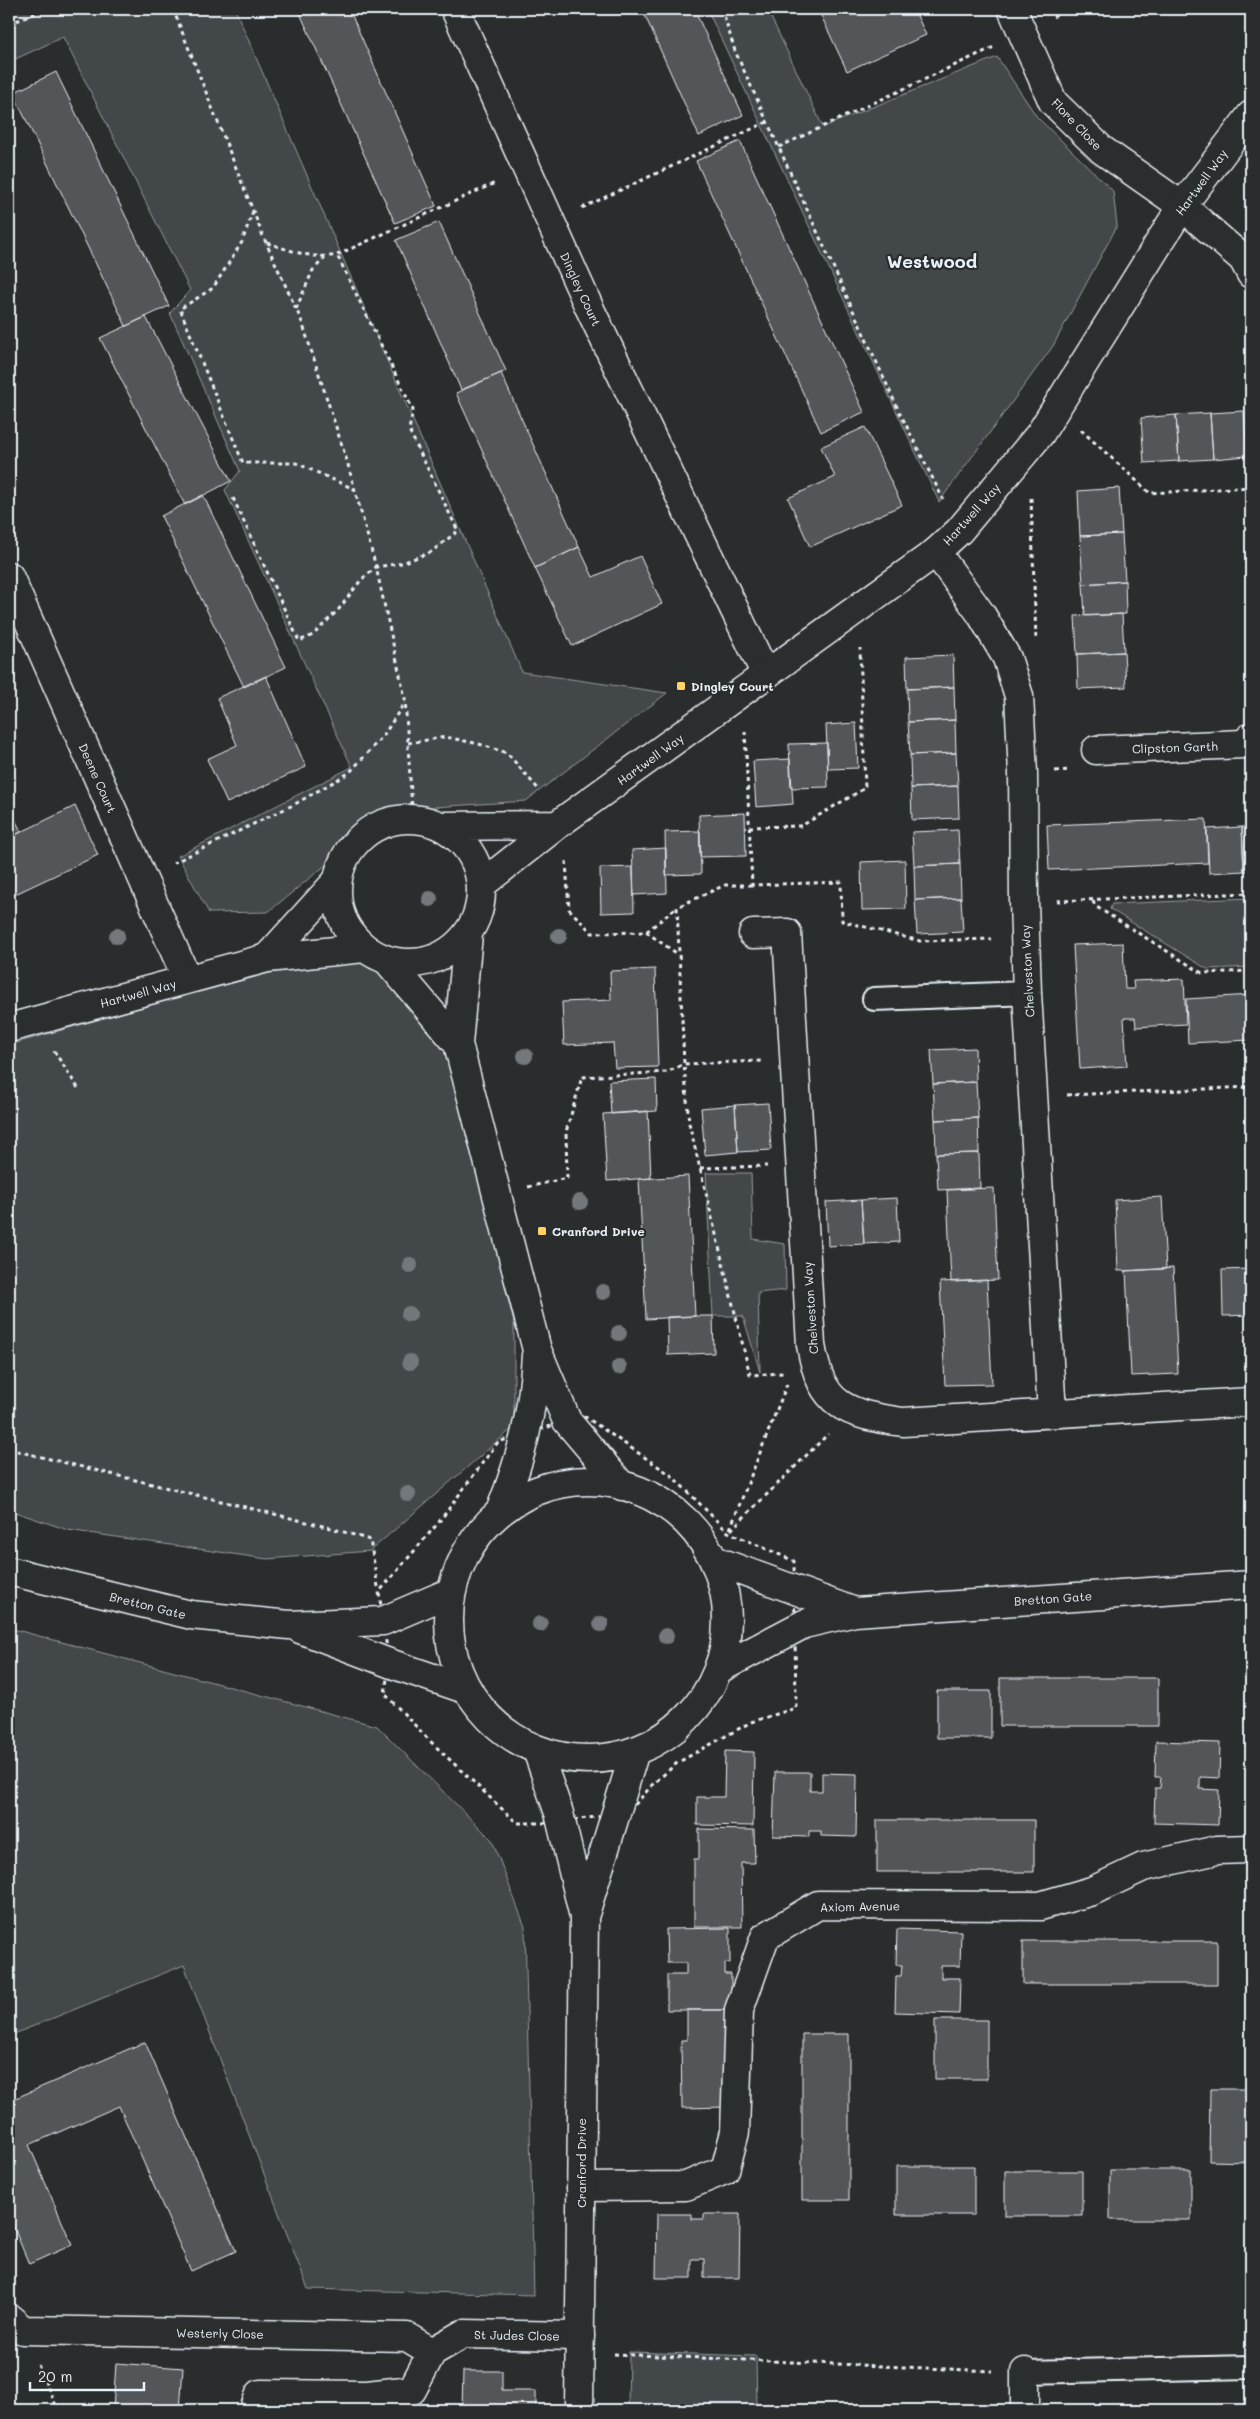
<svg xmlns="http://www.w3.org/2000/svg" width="1260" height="2419" font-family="Mali,sans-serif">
<rect width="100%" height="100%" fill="#2a2d2e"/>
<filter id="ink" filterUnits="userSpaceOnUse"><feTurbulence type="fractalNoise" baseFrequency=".02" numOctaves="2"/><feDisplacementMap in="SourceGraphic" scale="10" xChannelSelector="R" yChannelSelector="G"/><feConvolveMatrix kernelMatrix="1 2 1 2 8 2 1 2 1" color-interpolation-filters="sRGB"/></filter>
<g filter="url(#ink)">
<path fill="#424648" stroke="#959ca0" d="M9,9H235L522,672L667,693L526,801L419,808L370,815L327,864L268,912L209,913L178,856L352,767L225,490L240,471L170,313L190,290L63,37L9,62Z
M707,9H767L823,127L997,57L1037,117L1113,191L1117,226L1053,346L939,502Z
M1251,898V967L1207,969L1110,909L1112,904Z
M362,958L371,967L382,972L448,1050L514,1323V1427L370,1551L267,1559L68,1530L9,1510V1045L182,996L270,973Z
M706,1173H751L753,1239L785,1244L786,1290L758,1293L760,1372L743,1316H713Z
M9,1628L377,1726L492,1840L525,1927L534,2295L308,2289L184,1965L9,2036Z
M629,2352L756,2356L757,2410H628Z"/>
<path fill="#535759" stroke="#e8f1f8" d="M298,9H349L436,206L395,223Z
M642,9H694L743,115L699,136Z
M818,9H914L926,35L847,71Z
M56,72L169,306L126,326L13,93Z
M740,141L864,412L821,432L696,161Z
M439,222L506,371L461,390L396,240Z
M146,317L231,481L185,505L100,338Z
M501,373L579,547L535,568L456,393Z
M1244,411L1247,456L1213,459L1210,413Z
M1210,413L1213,459L1179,461L1176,415Z
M1176,415L1179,461L1144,463L1141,418Z
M865,427L902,505L810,547L788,498L835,477L821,447Z
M1119,488L1122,534L1080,536L1078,491Z
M203,495L286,667L244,687L161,516Z
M1122,534L1125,581L1083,584L1080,536Z
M579,547L593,577L640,556L662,604L572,646L535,568Z
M1125,581L1126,614L1085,616L1083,584Z
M1122,614L1124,652L1077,654L1075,616Z
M1124,652L1126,687L1078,689L1077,654Z
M953,655L954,687L907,689L906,657Z
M266,676L306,767L227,803L207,759L237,745L217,698Z
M954,687L955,720L908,722L907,689Z
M955,720L956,753L910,755L908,722Z
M856,723L858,768L828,769L826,725Z
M827,743L828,787L791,788L789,744Z
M956,753L958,786L911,788L910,755Z
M790,759L793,804L756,807L753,761Z
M958,786L959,818L912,820L911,788Z
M9,806L21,832L9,838Z
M75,806L98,855L9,897V838Z
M745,813L746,856L700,857L699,815Z
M1206,819L1208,863L1049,870L1047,825Z
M1242,827H1251V871H1244Z
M1242,827L1244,871L1209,873L1207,829Z
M958,830L960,864L914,866L912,832Z
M700,831L701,874L666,875L665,832Z
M666,848L667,893L634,895L632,850Z
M905,860L906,909L862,910L861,862Z
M960,864L961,898L915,900L914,866Z
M633,867L634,912L601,913L600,868Z
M961,898L963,932L917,934L915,900Z
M1123,943L1125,989H1134L1133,981L1184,979L1186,1024L1136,1027L1135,1018H1124L1127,1066L1080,1069L1073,945Z
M655,969L658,1067L615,1068L613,1043L564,1045L562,1002L611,1000L610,971Z
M1251,995V1040L1188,1043L1186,999Z
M975,1048L976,1082L933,1084L931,1050Z
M656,1079L657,1111L611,1114L609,1081Z
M976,1082L978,1118L935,1120L933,1084Z
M768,1103L771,1150L738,1152L735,1105Z
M735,1105L738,1152L705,1155L701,1108Z
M648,1111L651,1178L607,1181L603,1114Z
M978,1118L979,1153L936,1154L935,1120Z
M979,1153L980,1188L938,1190L936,1154Z
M688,1176L695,1316L646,1319L639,1179Z
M994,1188L998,1280L951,1282L947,1190Z
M1162,1197L1166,1269L1118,1271L1115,1200Z
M897,1198L899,1242L864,1244L861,1200Z
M861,1200L864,1244L828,1246L826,1202Z
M1173,1268L1178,1374L1131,1376L1126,1271Z
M1251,1269V1315L1223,1316L1222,1270Z
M987,1280L992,1384L945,1385L940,1282Z
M695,1316H713L714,1353L668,1355L667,1317Z
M1000,1678H1158V1726H1000Z
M937,1691H991V1738H937Z
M1156,1741L1220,1743L1219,1778L1200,1777V1789L1219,1790L1218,1825L1154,1823L1155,1788H1160L1161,1777H1155Z
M725,1751L754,1752L753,1826L697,1825V1797H724Z
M775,1772H810V1791H822V1773L857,1774L856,1837L821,1836V1831H809V1837L773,1836Z
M877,1820H1034V1872H877Z
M699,1829L754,1830L755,1863H741L742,1927H694V1859H699Z
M730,1928V1963H725V1974H731V2010H667V1975H686V1963H667L666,1929Z
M897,1929L961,1931L960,1966H941V1978H960L959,2014L895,2012L896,1976H901L902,1965H896Z
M1023,1941H1217V1984H1023Z
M687,2010H737L729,2107L682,2108L681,2040H687Z
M935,2020H987V2079H935Z
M802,2034H849V2200H802Z
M145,2042L236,2251L191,2271L119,2106L29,2145L72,2245L29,2264L9,2216V2101Z
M1210,2089H1251V2162L1209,2161Z
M896,2166H974V2215H896Z
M1110,2170H1191V2220H1110Z
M1005,2171H1082V2216H1005Z
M657,2214H692V2219H704V2214H740L739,2278H704V2259H692V2278H656Z
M116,2363L183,2368L180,2410H113Z
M463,2371H502V2391H536V2410H462Z
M936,2408H985V2410H936Z"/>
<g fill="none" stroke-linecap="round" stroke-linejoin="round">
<defs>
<path id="lane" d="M874,999L1027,993
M1025,2372L1251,2367"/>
<path id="street" d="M455,9L589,307L766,675
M1012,9L1053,102L1102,150L1182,206L1243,259L1251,274
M936,552L981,614L1007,658L1019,696L1023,773L1024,902L1027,993L1052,1413
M9,576L187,979
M1096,750L1244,744L1251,737
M753,934L787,933L811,1345C821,1406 845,1414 903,1422L1251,1402
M581,2187L686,2186L725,2170L735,2132L739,2010L765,1937L818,1905L1040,1906L1092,1891L1143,1867L1217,1850L1251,1849
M9,2318L23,2330L407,2337L432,2352
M254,2410L260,2394L367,2395L412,2390L432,2352L463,2334L580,2336
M1025,2410V2372"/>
<path id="secondary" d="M337 891a72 72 0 1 1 144 0a72 72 0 1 1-144 0Z
M441,826L557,825
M481,885L557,825L936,552L959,531L1040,434L1182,206L1251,115
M468,934L458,1044L537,1350L567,1421L622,1486
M267,958L337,881
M387,960L458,1044
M9,1028L267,958L364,948
M449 1620a139 139 0 1 1 278 0a139 139 0 1 1-278 0Z
M501,1509C522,1456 533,1413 536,1355
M714,1560L855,1612
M9,1571L191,1615L289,1625L383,1621L451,1592
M300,1629L389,1663L468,1690
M719,1669L804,1624L855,1612L1251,1585
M537,1750L559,1813L584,1917L579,2410
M584,1917L635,1751"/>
</defs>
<use href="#lane" stroke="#e8f1f8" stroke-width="26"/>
<use href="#street" stroke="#e8f1f8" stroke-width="31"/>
<use href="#secondary" stroke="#e8f1f8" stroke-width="31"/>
<path stroke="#e8f1f8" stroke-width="3" stroke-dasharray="4 4" stroke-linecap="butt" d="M165,9L173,10
M173,9L263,236L302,322L347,461L376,567L405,698L412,809
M722,9L735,51L897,407L943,499
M1053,17L1068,9
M9,24L46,9
M779,147L994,47
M582,208L767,122
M253,211L242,242L213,288L180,309L243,463H296L354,489
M267,243C290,250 313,260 337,255L495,183
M296,309L313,270L325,258
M1081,430L1150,493L1251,487
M233,498L299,641L313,635L339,609L361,580L376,567L402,563L431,552L458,531L409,430L413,410L337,255
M1031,498L1036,639
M745,731L752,885L841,882L842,921L920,941L991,939
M408,743L446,737L479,744L507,753L540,791
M1055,771L1069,770
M749,827L801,826L865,788L860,648
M566,861L569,909L592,933L646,932L677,907
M173,863L295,804L349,773L383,736L405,702
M752,885H725L677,907L684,1064L689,1123L750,1375L784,1373
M1057,901L1251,893
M1093,901L1095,906L1202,973L1251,971
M646,932L679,955
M54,1051L80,1091
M1067,1095L1251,1087
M700,1168L767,1166
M528,1187L567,1178L566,1132L582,1077L667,1072L684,1064L761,1061
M584,1416L671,1475L728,1532L794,1561L796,1708L751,1722L677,1763L653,1784L632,1808L611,1815L550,1823H517L430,1741L385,1694L389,1663L379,1592L439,1522L498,1442Z
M9,1449L331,1528L370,1540L378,1587
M730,1529L787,1384
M731,1530L828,1434
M614,2354L992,2371
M38,2365L58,2410"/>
<use href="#lane" stroke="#2a2d2e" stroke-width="22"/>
<use href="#street" stroke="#2a2d2e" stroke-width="28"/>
<use href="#secondary" stroke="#2a2d2e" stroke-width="28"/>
</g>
<g fill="#73787b">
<circle cx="430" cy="899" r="8"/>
<circle cx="117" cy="936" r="8"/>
<circle cx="559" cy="936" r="8"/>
<circle cx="525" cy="1056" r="8"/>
<circle cx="580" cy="1202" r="8"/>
<circle cx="410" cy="1265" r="8"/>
<circle cx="603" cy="1292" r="8"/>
<circle cx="409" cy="1314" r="8"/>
<circle cx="619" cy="1333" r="8"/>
<circle cx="410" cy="1362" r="8"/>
<circle cx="619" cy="1367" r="8"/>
<circle cx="408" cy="1494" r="8"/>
<circle cx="540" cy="1624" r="8"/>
<circle cx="601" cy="1624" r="8"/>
<circle cx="666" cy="1636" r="8"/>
</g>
</g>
<g fill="#ffd166" stroke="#2a2d2e" stroke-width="2">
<rect x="676" y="681" width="10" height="10" rx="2.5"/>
<rect x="537" y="1226" width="10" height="10" rx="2.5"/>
</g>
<g text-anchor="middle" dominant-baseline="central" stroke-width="4.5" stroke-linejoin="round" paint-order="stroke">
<g font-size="12" fill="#e8f1f8" stroke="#2a2d2e">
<text transform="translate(1077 124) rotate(46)">Flore Close</text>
<text transform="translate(1201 182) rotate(-54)">Hartwell Way</text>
<text transform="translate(581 289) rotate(65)">Dingley Court</text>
<text transform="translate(971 514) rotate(-48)">Hartwell Way</text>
<text transform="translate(1175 747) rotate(-2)">Clipston Garth</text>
<text transform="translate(650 759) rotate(-36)">Hartwell Way</text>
<text transform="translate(98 778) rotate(66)">Deene Court</text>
<text transform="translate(1027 971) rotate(-93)">Chelveston Way</text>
<text transform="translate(138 993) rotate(-15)">Hartwell Way</text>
<text transform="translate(810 1308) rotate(-94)">Chelveston Way</text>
<text transform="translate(1053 1598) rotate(-4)">Bretton Gate</text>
<text transform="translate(148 1605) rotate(14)">Bretton Gate</text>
<text transform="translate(860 1906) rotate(-1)">Axiom Avenue</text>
<text transform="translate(581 2163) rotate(-90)">Cranford Drive</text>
<text transform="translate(220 2333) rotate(1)">Westerly Close</text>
<text transform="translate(517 2335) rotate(1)">St Judes Close</text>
</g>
<g font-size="12" font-weight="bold" fill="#e8f1f8" stroke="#2a2d2e" text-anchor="start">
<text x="691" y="686">Dingley Court</text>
<text x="552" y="1231">Cranford Drive</text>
</g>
<g font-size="18" font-weight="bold" fill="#e8f1f8" stroke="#2a2d2e">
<text x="932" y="261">Westwood</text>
</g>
</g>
<rect width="1260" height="2419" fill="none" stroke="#2a2d2e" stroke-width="30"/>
<rect x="15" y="15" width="1230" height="2389" fill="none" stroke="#e8f1f8" stroke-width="2" filter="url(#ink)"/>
<path d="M30 2382v8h114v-8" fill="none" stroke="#e8f1f8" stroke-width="2.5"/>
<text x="38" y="2382" font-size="15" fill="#e8f1f8" stroke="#2a2d2e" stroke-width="4" paint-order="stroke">20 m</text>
</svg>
